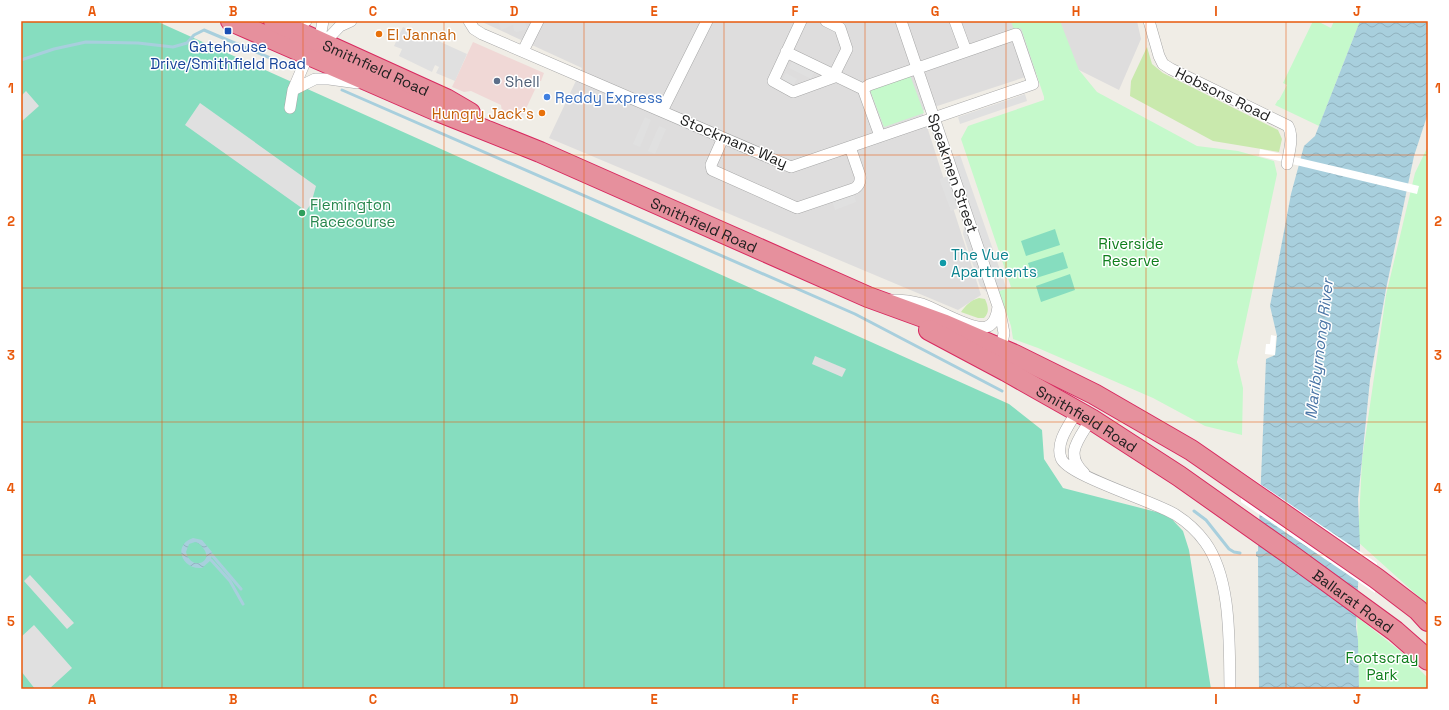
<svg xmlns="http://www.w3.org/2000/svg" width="1449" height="710" font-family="'Space Grotesk',sans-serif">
<defs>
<pattern id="water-waves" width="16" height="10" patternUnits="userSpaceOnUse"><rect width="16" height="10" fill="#a8cfdd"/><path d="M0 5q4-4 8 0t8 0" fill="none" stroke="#90b1bd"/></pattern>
</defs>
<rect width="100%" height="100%" fill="#f0ede6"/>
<path fill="#dedddd" d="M480,21H1137L1141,39L1119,90L1079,70L1062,65L922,111L981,295L958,310L549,138L582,68Z"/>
<path fill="#f0d8d6" d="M473,42L544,73L541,81H539L523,115L514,112L512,114L513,118L502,112L501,105L471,91L464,92L452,87Z"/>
<path fill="#c9e9ad" d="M1147,47L1152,64L1163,73L1278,130L1282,139L1279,152L1213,141L1130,96L1131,81Z
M979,298L985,299C988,306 990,312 984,318H978L961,312C966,305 971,300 979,298Z"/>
<path fill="#c5f9cb" d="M1011,21H1060L1079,70L1097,92L1197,146L1238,151L1274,161L1277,174L1237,362L1243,388L1242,435L1205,426L1153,398L1038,348L1013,339L1011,326L999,291L1011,287L961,139L968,126L1044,100V97L1021,28L1014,30Z
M1313,21H1317L1331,28L1334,21H1360L1319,126L1275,105L1278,100H1279L1287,85L1283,83Z
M910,75L924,113L884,127L870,90Z
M1428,146V605L1358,542L1362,460L1386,295L1415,173Z
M1357,617L1404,654L1428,678V689H1359Z"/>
<path fill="#86ddbf" d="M21,21H156L1009,404L1042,430L1044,459L1063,488L1168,515L1183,531L1189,550L1211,689H21Z
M1055,229L1060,245L1026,256L1021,241Z
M1063,252L1068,268L1033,279L1028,263Z
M1070,274L1075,290L1041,302L1036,286Z"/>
<path fill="#e0e0e0" d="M498,21H525L527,29L517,32L514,31L513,25L501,30Z
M403,27L413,32L414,30L467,54L455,81L436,73L439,67L435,65L432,72L399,56L402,49L394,46Z
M793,59L815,71L811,79L789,68Z
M786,73L797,79L793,86L782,80Z
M26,91L39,106L21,122V96Z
M1025,94L1027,101L960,124L958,117Z
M200,103L316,186L311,204L306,211L185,125Z
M645,117L651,120L640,147L633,144Z
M659,126L666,129L655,154L648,151Z
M960,155L1006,287L1005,289L994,293L996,300L980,286L963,234L966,213L964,206L951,211L940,181V179L953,174L948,159Z
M853,193L856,202L835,210L832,201Z
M815,356L846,369L842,377L812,364Z
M30,575L74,623L67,629L24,581Z
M34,625L72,668L49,689H35L21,671V637Z"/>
<path fill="url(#water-waves)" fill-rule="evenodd" d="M1360,21H1428V113L1414,156L1386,289L1370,380L1358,499L1360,546L1356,627L1358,640L1359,689H1259L1258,557L1256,556V552L1258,551L1266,359L1275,355L1277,336L1270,306L1291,194L1304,146L1315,136Z
M193,538L202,540L212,552L211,560L202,568C182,570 172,545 193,538ZM195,542C199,543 201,545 203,548C215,562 191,572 186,552L189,544Z"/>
<path fill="#fff" d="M1260,149L1419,186L1417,194L1259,156Z
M1271,335L1276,336L1275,355L1265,354L1266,344H1270Z
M1241,471L1377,563L1375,593L1241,502Z"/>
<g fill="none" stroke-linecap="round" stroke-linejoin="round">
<path stroke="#a8cfdd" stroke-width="3" d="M21,60L54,49L86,42L138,43L173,47L187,43L194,35L204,30L282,63
M342,90L855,314L1002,391
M1194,511L1206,520L1229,549L1234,552L1240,553
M212,555L241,589
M211,560L230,581L243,604"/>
<defs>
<path id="street" d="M323,21L321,32L324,43L340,26L351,21
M469,21L474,29L482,34L791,167L1033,84L1016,34L869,85L863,89L880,136
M801,21L773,81L793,92L837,76
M826,21L840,28L847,49L834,75
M901,21L1000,312L1004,333L1001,349
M955,21L966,51
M1149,21L1159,56L1163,64L1171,69L1288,126C1294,137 1289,152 1287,164
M286,25L306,21
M523,51L538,21
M786,52L863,89
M293,90L315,79H329L358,83
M290,108L293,90L308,55
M662,111L707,21
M723,138L711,165L712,170L797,208L853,189C858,187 861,182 860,176L850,147
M891,300C902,300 912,301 922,304C937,309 972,331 986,327C994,325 997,315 998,307
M1077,411C1070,424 1055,442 1061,458C1066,475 1156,502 1176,515C1187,522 1197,531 1205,542C1232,579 1229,644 1230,689
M1084,473C1063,454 1080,438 1091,419"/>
<g id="highway">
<path id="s1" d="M231,21L435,110L540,152L868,297L945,325L1015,355L1094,394L1191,450L1376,578L1418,610L1428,621"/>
<path id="s2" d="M274,21L446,99L470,113"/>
<path id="s3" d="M929,330L1006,371L1091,419L1179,476L1295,558L1395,631L1428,660"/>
</g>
</defs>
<use href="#street" stroke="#a7a7a7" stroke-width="12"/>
<use href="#highway" stroke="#d8295f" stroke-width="22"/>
<use href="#street" stroke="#fff" stroke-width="11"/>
<use href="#highway" stroke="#e6909d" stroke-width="20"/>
</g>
<path fill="none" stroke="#e8590c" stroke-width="1" stroke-opacity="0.55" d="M162,21V689M303,21V689M444,21V689M584,21V689M724,21V689M865,21V689M1006,21V689M1146,21V689M1286,21V689M21,155H1428M21,288H1428M21,422H1428M21,555H1428"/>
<rect fill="#1a4fb4" stroke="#fff" stroke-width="1.5" x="224" y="27" width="8" height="8" rx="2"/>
<g fill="#e8710a" stroke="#fff" stroke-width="1.5">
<circle cx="379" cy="34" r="4"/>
<circle cx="542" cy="113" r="4"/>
</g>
<circle fill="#5c6f8a" stroke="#fff" stroke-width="1.5" cx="497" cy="81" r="4"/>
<circle fill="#3f7fe0" stroke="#fff" stroke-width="1.5" cx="547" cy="97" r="4"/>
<circle fill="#2e9e5b" stroke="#fff" stroke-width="1.5" cx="302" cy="213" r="4"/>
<circle fill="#0f9aa8" stroke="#fff" stroke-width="1.5" cx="943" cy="263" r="4"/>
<g text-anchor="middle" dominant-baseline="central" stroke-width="3" stroke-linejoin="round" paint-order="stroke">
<g font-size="15" fill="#c56008" stroke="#fff" text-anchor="start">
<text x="387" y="34">El Jannah</text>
<text x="534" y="113" text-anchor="end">Hungry Jack's</text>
</g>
<g font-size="15" fill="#164399" stroke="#fff">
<text x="228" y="46">Gatehouse<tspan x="228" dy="17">Drive/Smithfield Road</tspan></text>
</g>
<g font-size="15" fill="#202020" stroke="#fff">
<text stroke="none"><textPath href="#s2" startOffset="112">Smithfield Road</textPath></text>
<text transform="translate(1223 94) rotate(26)">Hobsons Road</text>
<text transform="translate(734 141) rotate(23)">Stockmans Way</text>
<text transform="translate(953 173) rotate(71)">Speakmen Street</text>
<text stroke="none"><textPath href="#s1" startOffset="515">Smithfield Road</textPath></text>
<text stroke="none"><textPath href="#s3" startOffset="181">Smithfield Road</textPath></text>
<text stroke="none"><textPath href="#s3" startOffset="504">Ballarat Road</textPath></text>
</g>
<g font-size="15" fill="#4e5e75" stroke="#fff" text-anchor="start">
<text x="505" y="81">Shell</text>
</g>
<g font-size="15" fill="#366cbe" stroke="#fff" text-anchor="start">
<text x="555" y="97">Reddy Express</text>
</g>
<g font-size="15" fill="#27864d" stroke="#fff" text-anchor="start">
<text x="310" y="204">Flemington<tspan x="310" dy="17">Racecourse</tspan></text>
</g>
<g font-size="15" fill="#0e7e1b" stroke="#fff">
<text x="1131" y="243">Riverside<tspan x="1131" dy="17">Reserve</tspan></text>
<text x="1382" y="657">Footscray<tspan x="1382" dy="17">Park</tspan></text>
</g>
<g font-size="15" fill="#0d838f" stroke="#fff" text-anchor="start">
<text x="951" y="254">The Vue<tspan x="951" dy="17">Apartments</tspan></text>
</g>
<g font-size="16" font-style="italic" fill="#4a75a6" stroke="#fff">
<text transform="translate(1319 349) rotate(-83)">Maribyrnong River</text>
</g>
</g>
<rect width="1449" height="710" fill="none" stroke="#ffffff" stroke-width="44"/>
<rect x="22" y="22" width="1405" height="666" fill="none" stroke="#e8590c" stroke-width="1.5"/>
<g font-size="13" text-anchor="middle" font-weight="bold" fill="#e8590c">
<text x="92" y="16">A</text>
<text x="233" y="16">B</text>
<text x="373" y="16">C</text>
<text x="514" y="16">D</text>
<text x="654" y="16">E</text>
<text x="795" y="16">F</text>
<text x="935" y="16">G</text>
<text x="1076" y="16">H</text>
<text x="1216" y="16">I</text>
<text x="1357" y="16">J</text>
<text x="11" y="93">1</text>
<text x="1438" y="93">1</text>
<text x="11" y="226">2</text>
<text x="1438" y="226">2</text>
<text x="11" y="360">3</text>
<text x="1438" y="360">3</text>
<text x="11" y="493">4</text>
<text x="1438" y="493">4</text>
<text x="11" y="626">5</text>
<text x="1438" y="626">5</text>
<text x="92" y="704">A</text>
<text x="233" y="704">B</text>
<text x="373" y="704">C</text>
<text x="514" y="704">D</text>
<text x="654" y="704">E</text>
<text x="795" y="704">F</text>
<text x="935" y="704">G</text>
<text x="1076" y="704">H</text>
<text x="1216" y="704">I</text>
<text x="1357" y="704">J</text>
</g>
</svg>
